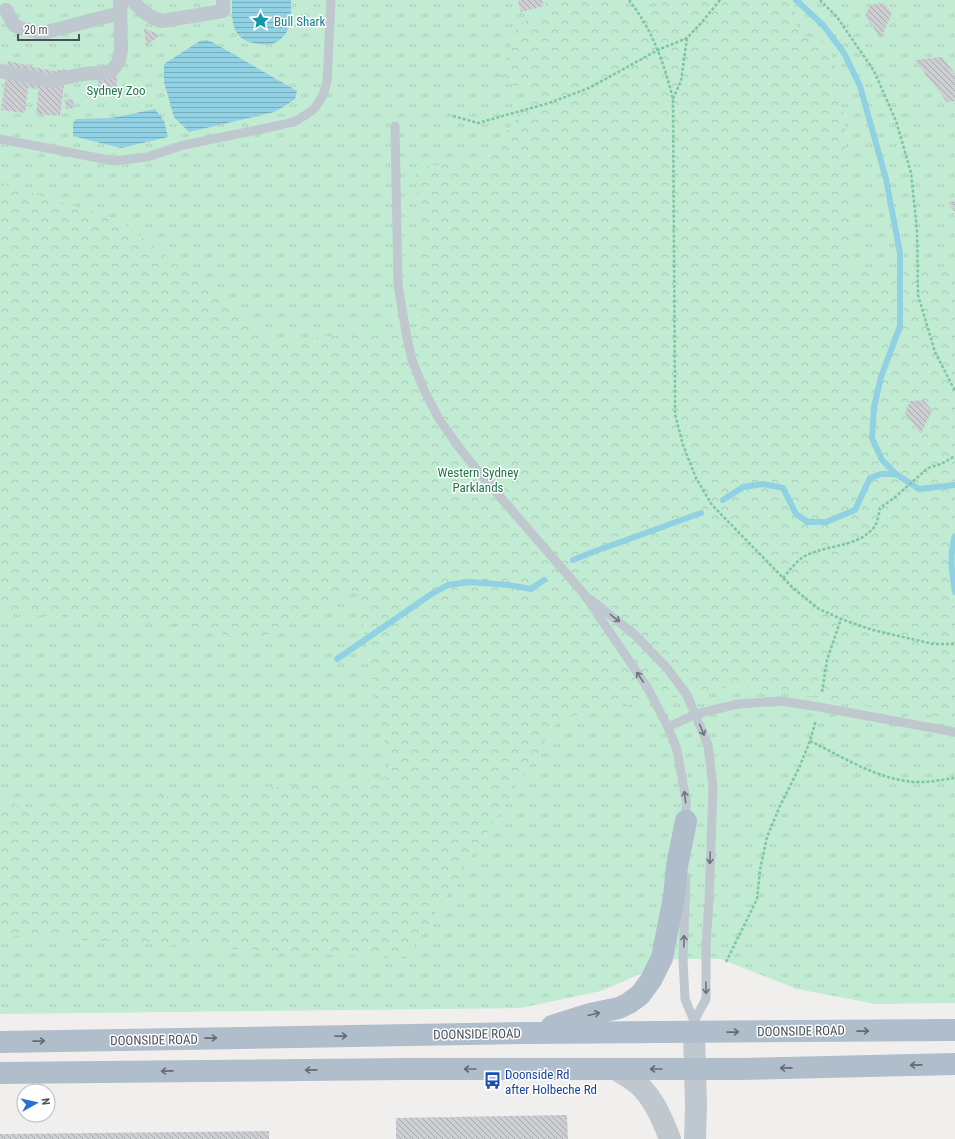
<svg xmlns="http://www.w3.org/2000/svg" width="955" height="1139" font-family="'Roboto Condensed',sans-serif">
<defs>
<pattern id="grass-tufts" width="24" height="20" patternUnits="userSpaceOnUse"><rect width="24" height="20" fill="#c1ebd2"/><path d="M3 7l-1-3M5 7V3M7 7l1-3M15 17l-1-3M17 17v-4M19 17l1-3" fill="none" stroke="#a7cbb7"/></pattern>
<pattern id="forest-crowns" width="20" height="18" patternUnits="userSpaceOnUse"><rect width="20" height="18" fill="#c1ebd2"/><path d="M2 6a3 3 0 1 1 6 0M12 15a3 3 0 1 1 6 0" fill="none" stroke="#a7cbb7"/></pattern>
<pattern id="water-rules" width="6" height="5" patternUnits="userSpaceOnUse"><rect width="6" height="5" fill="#91d1e4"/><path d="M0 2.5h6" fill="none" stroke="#78acbc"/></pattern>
<pattern id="building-back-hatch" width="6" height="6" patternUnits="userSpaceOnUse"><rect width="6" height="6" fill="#ccced3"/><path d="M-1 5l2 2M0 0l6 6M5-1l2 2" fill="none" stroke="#a8aaae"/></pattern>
</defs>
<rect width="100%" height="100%" fill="#f1efee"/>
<path fill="url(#grass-tufts)" d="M0,0H955V1003L876,1004L797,989L721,959H675L601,991L521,1008L0,1014Z"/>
<path fill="url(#forest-crowns)" d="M545,0H615L626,16L656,6L658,0H794L798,33L830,43L845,121L851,272L955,266V719L739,685L560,718L406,959L0,935V801L30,808L391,777L356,590L255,641L143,619L0,614V183L120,220L275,342L423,327L416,168L491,158L503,135L540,92L500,81L517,25L544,12Z"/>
<path fill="url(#water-rules)" d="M232,0H291C291,10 292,24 286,33C283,37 278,42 274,43C263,47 243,43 237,33C231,24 232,11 232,0Z
M206,40L212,42L297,91L295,99L285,106L274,112L189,132L174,117L164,82V64L200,41Z
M155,109L164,121L168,137L121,148L73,136V123L76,119L112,118Z"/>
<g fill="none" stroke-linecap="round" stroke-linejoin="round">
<path stroke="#91d1e4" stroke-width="6" d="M796,0L823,25L844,53L860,86L886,179L900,253V326L881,377L874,407L872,438L882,460L896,474L919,489L955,485
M723,500L743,487L763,484L783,488L796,514L808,522H826L855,510L870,478L881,474H896
M955,536C949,555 952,573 955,592
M573,560L593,552L701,513
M337,659L430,595L448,585L470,582L508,585L531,589L544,580"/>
</g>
<path fill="url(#building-back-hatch)" d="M518,0H542L544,6L521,12Z
M884,3L892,13L881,38L865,16L870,5Z
M144,28L160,35L146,46Z
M942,57L955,74V101L947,102L915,60Z
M8,61L52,71L66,69L60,116L36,114L39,89L28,88L25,113L1,110Z
M117,74V93H99L98,75Z
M73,99L74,108L66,109L65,100Z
M955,201V212L948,202Z
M924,400L932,411L921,434L905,413L910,401Z
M567,1115L568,1139H396V1118Z
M269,1131V1139H0V1134Z"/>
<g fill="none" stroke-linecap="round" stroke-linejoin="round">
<path stroke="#7cc6a3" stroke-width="2.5" stroke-dasharray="3 2" stroke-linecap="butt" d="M629,0C652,29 664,63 673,99L675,400V414L683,445L696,478L712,505L794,589L819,609L841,619L873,630L933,644H955
M820,0L837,17L874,71L896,121L911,173L917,230L918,295L935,352L955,391
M673,99L681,81L687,38
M453,116L478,123L549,103L589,88L658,50L687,38L702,22L720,0
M783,578C790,570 796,561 805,556C827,544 859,548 875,526C878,521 879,513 880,508L894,498L928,468L941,464L955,456
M822,692L827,660L841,619
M810,741C841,756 872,776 906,781C922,784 939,780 955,778
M726,962L757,899L760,870L767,837L780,806L799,768L810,741L816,720"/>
<path stroke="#c0c8cf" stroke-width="9" d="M395,126L398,285L407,338L412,360L424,390L439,419L458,446L477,470L584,594L647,687L668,727L677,750L686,800V822
M0,139L114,161L147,157L184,145L281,125L296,121L307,114L315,108L323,95L327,82L331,0
M590,599L634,634L667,668L687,695L708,745L713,787L709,901L706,946V999L694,1021
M668,727L696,714L738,704L781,701L819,707L955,732
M686,877L683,959L685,999L694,1021V1033"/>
<path stroke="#c0c8cf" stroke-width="14" d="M132,0C140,10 149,18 162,21L223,11V0
M6,10L14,25L20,28L43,33L120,13
M0,71L50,81L83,74L109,72L114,68L119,61L121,50L120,0"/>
<path stroke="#c0c8cf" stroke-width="22" d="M694,1033L696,1106L695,1139
M616,1069C624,1075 634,1080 641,1087C655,1101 663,1121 670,1139"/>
<path stroke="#b0bdcb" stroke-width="22" d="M552,1026L590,1014L619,1008L629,1003L640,995L651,980L662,958L674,897L677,866L686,821
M0,1042L529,1033L955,1030
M0,1073L406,1069H742L955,1064"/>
</g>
<defs><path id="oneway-shaft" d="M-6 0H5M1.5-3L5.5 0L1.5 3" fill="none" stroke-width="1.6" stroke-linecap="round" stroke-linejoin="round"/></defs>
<g stroke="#6c757d">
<use href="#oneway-shaft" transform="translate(615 618) rotate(38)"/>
<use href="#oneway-shaft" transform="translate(640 677) rotate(-124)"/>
<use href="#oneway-shaft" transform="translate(702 730) rotate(68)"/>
<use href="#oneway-shaft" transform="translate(685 797) rotate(-97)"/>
<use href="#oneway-shaft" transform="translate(710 858) rotate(92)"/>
<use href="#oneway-shaft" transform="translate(684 941) rotate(-88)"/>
<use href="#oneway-shaft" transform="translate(706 988) rotate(89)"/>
</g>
<g stroke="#626c76">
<use href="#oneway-shaft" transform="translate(594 1014) rotate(-14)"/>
<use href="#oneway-shaft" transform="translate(863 1031) rotate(-1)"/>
<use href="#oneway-shaft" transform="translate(733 1032) rotate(-1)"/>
<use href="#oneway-shaft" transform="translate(341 1036) rotate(-1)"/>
<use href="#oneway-shaft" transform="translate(211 1038) rotate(-1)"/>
<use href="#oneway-shaft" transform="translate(39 1041) rotate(-1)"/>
<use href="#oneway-shaft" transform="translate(916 1065) rotate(179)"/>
<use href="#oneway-shaft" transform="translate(786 1068) rotate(179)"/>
<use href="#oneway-shaft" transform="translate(470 1069) rotate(-180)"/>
<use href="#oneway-shaft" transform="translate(656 1069) rotate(180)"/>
<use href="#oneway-shaft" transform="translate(311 1070) rotate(179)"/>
<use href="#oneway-shaft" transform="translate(167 1071) rotate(179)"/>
</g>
<defs>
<symbol id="sight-bare" viewBox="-9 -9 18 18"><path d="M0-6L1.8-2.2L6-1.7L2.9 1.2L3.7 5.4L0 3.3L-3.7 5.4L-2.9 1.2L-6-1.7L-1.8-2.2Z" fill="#0f9aa8" stroke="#fff" stroke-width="2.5" paint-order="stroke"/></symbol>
<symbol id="bus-bare" viewBox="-9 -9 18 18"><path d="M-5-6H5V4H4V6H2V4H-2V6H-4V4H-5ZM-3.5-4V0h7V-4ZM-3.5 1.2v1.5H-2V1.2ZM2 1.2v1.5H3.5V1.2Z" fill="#1a4fb4" stroke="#fff" stroke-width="2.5" paint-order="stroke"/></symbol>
</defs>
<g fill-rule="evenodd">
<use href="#sight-bare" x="248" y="8" width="25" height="25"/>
<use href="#bus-bare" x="480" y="1068" width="25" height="25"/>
</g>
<g text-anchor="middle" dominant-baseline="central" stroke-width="3" stroke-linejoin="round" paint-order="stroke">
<g font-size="13" fill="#0d838f" stroke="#fff" text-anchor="start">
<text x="274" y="21">Bull Shark</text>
</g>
<g font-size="13" fill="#1f754c" stroke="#fff">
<text x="116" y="90">Sydney Zoo</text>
<text x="478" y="472">Western Sydney<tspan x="478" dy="15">Parklands</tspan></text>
</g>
<g font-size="13" fill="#48515a" stroke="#fff">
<text transform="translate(801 1031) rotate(-1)">DOONSIDE ROAD</text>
<text transform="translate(477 1034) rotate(-1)">DOONSIDE ROAD</text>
<text transform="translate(154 1040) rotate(-1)">DOONSIDE ROAD</text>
</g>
<g font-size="13" fill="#164399" stroke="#fff" text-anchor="start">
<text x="505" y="1074">Doonside Rd<tspan x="505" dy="15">after Holbeche Rd</tspan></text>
</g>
</g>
<g transform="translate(36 1103) rotate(82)"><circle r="19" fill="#ffffff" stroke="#b6b9bd"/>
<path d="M0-3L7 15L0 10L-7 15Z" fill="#296ed0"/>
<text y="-6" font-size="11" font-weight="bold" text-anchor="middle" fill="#48515a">N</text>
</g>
<path d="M18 34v6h61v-6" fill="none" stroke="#48515a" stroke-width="2"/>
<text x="24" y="34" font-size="12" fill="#48515a" stroke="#ffffff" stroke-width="3" paint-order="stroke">20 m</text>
</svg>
